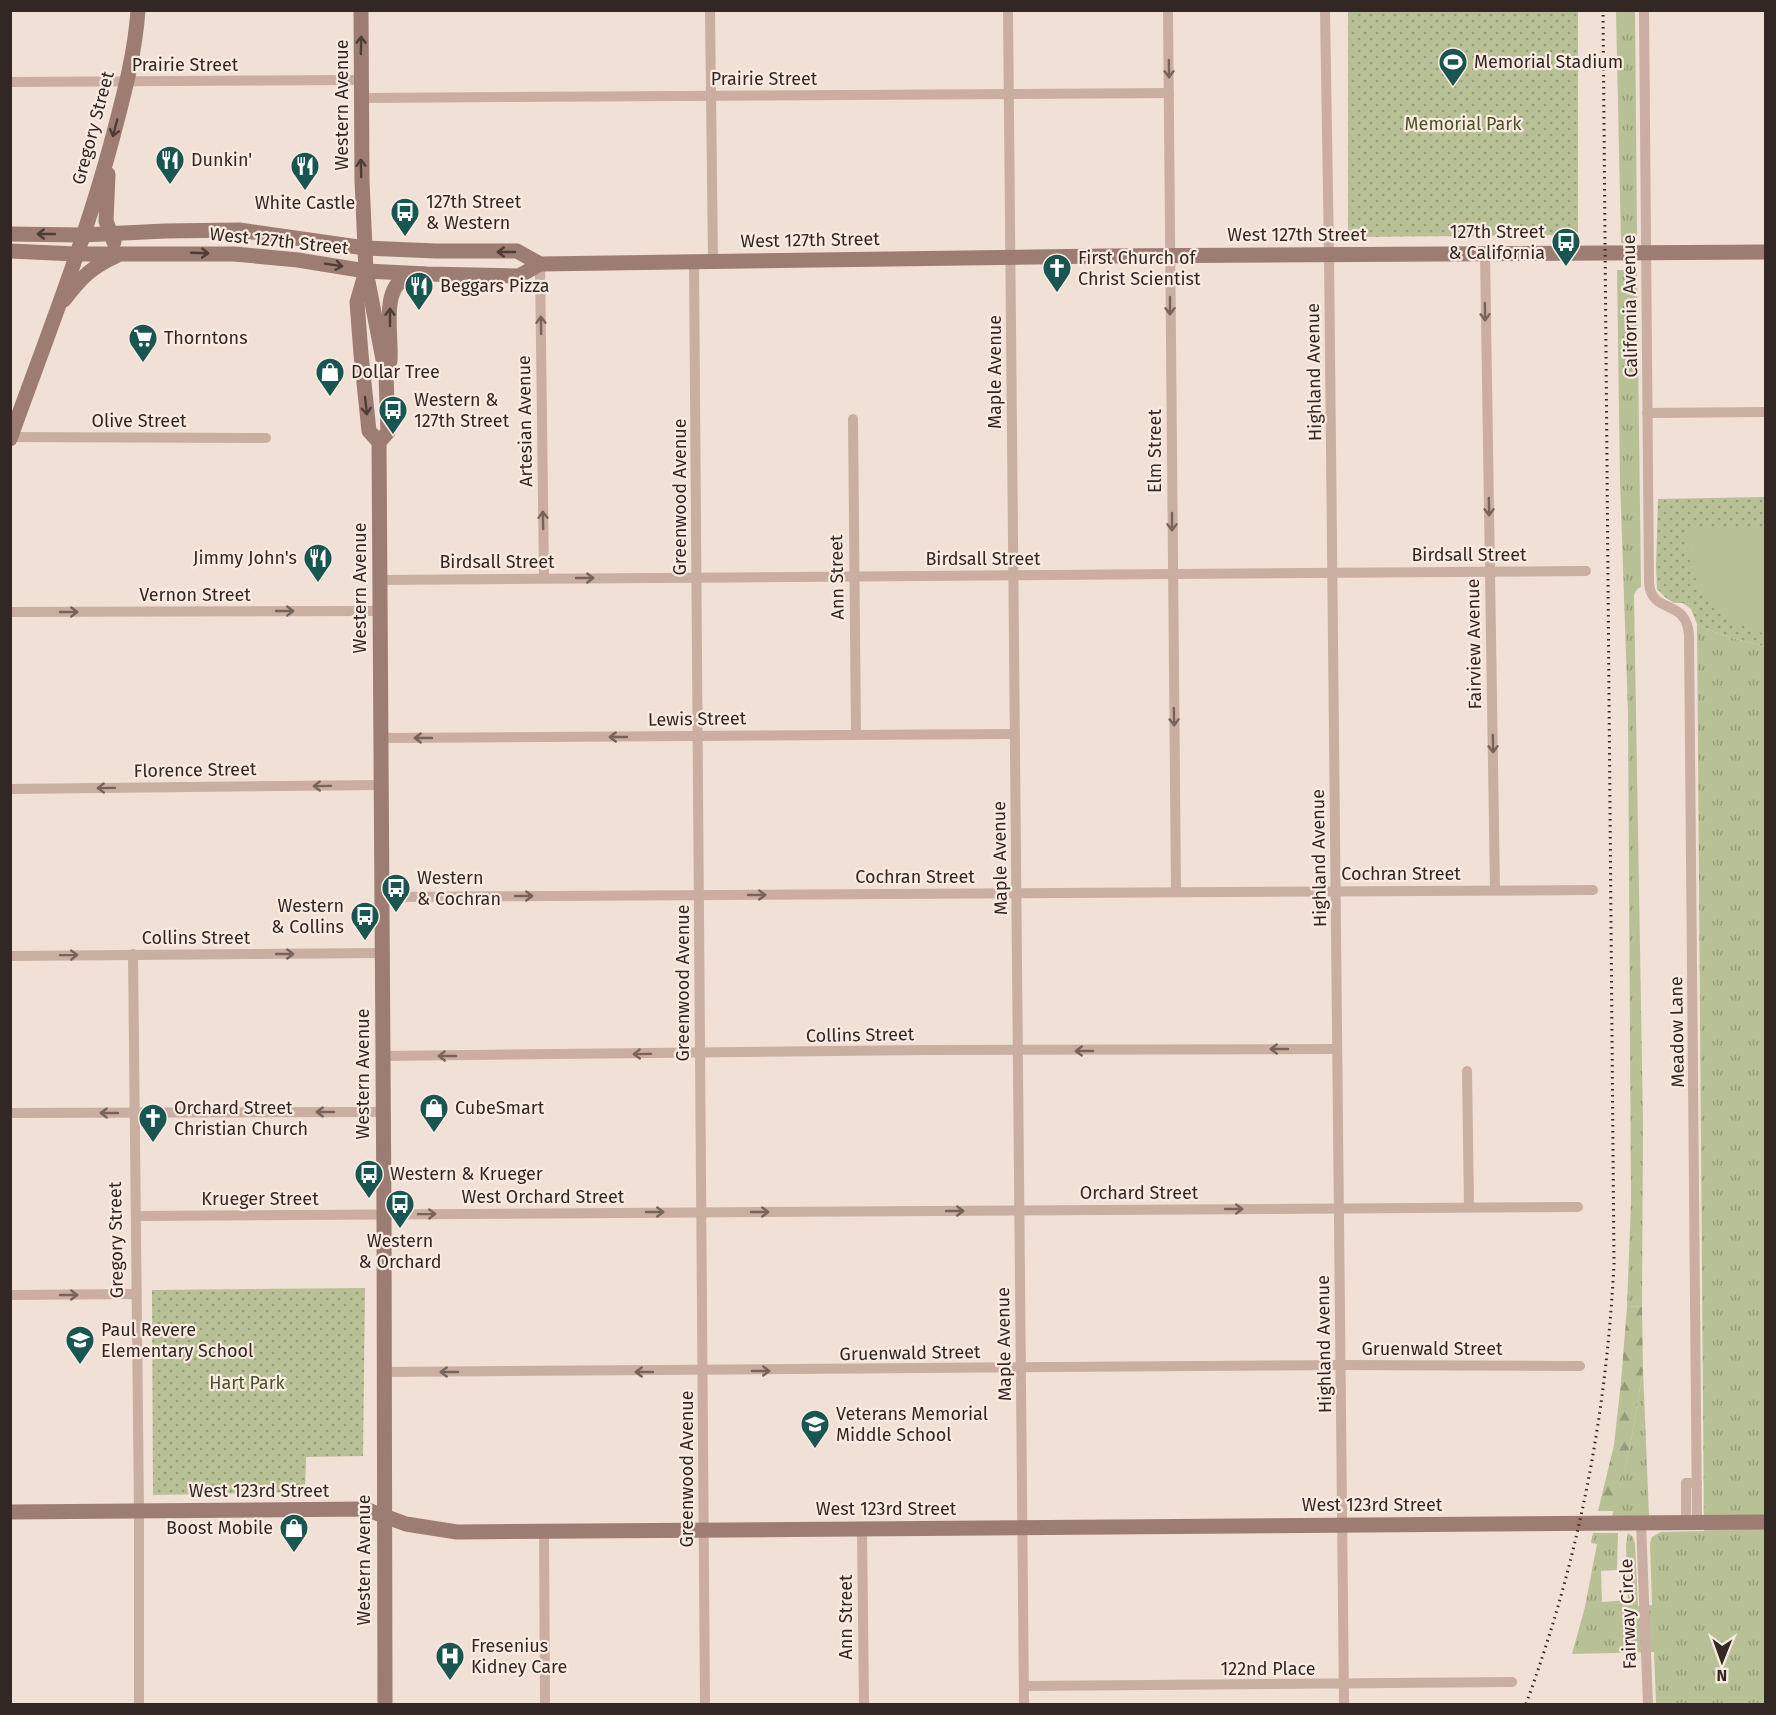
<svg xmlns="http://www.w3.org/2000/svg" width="1776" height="1715" font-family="'Fira Sans',sans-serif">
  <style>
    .grass { fill: url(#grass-tufts) }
    .forest { fill: url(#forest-firs) }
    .park { fill: url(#park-dots) }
    .pitch { fill: #b8c095 }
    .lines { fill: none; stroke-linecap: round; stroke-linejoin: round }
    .street { stroke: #c9aea1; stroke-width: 10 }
    .secondary { stroke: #9d7c73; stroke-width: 15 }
    .rail { stroke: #332724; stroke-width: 3; stroke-dasharray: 1.5 4.5; stroke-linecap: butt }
    .oneway { stroke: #4e3c38 }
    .oneway2 { stroke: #76645c }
    .labels { text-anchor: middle; stroke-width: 4.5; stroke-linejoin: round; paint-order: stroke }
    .poi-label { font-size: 18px; fill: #332724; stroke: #f9ebe1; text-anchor: start }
    .street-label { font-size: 18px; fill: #332724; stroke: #f9ebe1 }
    .park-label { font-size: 18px; fill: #485227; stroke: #f9ebe1 }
  </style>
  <defs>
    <pattern id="grass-tufts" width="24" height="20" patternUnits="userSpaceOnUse" patternTransform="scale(1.5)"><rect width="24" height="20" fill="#b8c095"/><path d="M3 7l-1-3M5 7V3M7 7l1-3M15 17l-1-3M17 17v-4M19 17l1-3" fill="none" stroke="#969c79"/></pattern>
    <pattern id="forest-firs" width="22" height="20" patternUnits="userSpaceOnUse" patternTransform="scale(1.5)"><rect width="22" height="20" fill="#b8c095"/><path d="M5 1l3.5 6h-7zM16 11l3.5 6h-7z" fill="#969c79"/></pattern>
    <pattern id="park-dots" width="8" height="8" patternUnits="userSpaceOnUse" patternTransform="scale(1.5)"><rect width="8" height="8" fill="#b8c095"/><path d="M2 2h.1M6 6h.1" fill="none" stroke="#969c79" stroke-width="1.8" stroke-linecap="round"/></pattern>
  </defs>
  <rect width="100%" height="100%" fill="#f1e0d5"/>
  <g class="grass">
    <polygon points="1616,11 1635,11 1637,236 1631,244 1621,243"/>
    <polygon points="1617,270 1637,270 1641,587 1637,589 1634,595 1643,1124 1642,1306 1627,1307 1631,1202 1628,712 1620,480"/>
    <path d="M1697,624C1719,636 1741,641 1765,646V1704H1656L1654,1652L1572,1654L1585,1607L1597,1544L1591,1543L1593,1533H1618L1617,1570L1601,1571L1602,1602L1628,1600L1626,1545L1628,1533L1633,1537L1635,1544L1638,1606L1652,1605L1650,1543L1652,1537L1661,1532L1704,1531Z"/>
    <polygon points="1643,1371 1649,1516 1612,1517 1630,1446"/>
  </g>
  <polygon class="forest" points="1642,1306 1643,1371 1630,1446 1614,1511 1598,1511 1614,1445 1621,1382 1627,1307"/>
  <g class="park">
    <polygon points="1348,11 1578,11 1578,235 1348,237"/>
    <path d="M1765,497V646C1741,641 1719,636 1697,624L1691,609L1683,603H1674L1666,598L1657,589L1656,567L1658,499Z"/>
    <polygon points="365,1288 363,1456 306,1457 305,1492 153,1495 152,1290"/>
  </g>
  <path class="pitch" d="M1688,530H1765V634C1715,621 1684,583 1688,530Z"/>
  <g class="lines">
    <g class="street">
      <polyline points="710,10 713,261"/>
      <polyline points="1008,10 1024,1704"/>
      <polyline points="1168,10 1176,892"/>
      <polyline points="1325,10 1329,254 1344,1704"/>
      <path d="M1644,10L1649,583C1652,616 1686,597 1689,635L1697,1523"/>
      <polyline points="10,82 360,80"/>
      <polyline points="360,98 1169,93"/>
      <polyline points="1485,254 1495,890"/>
      <polyline points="694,262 705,1704"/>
      <polyline points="540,264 544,578"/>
      <polyline points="1647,413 1766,412"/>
      <polyline points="853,419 856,735"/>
      <polyline points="11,437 266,438"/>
      <polyline points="379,580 1586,571"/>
      <polyline points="10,612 379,611"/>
      <polyline points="380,738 1014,734"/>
      <polyline points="10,789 381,785"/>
      <polyline points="382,897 1593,890"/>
      <polyline points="133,954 139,1511 139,1704"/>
      <polyline points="10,956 382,953"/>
      <polyline points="383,1056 927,1050 1337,1049"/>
      <polyline points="1467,1071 1469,1207"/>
      <polyline points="10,1113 383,1112"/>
      <polyline points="136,1216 1578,1207"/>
      <polyline points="10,1295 136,1294"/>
      <polyline points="383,1372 1340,1365 1580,1366"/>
      <polyline points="1641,1523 1648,1704"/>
      <polyline points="1686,1523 1686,1483 1697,1483"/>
      <polyline points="862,1529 864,1704"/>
      <polyline points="544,1531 545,1704"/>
      <polyline points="1024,1686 1512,1682"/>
    </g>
    <g class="secondary">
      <polyline points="361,10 362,181 366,271 386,375 388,432 379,442"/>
      <polyline points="108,174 106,221 114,242"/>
      <polyline points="10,234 82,235 165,231 239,230 365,248 436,251 517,251 540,264 1103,256 1766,252"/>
      <polyline points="10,251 76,254 234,254 298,260 366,271 427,274 519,276 540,264"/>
      <polyline points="366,271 357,302 361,354 369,431 379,442 384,1215 385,1704"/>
      <path d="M64,300C81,278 90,268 116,256"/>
      <path d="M390,361C392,340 381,290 404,279C408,278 414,277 418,276"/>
      <path d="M10,439C46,339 86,239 113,136C124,94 135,54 138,10"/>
      <polyline points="10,1512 365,1509 406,1524 457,1532 1766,1522"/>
    </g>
    <path class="rail" d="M1526,1704C1579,1559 1606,1418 1614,1264L1603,10"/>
  </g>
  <defs><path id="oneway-shaft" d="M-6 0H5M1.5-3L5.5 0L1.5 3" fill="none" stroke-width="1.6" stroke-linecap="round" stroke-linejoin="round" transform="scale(1.5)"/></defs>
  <g class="oneway">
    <use href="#oneway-shaft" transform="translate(361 45) rotate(-89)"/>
    <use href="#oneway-shaft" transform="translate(115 128) rotate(105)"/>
    <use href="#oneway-shaft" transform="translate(361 168) rotate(-91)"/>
    <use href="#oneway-shaft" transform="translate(46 234) rotate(-180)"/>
    <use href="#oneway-shaft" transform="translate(506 252) rotate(180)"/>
    <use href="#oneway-shaft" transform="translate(200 253) rotate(2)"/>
    <use href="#oneway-shaft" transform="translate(334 265) rotate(9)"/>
    <use href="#oneway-shaft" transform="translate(390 317) rotate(-90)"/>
    <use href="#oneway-shaft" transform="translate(366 406) rotate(84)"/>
  </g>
  <g class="oneway2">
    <use href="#oneway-shaft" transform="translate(1169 69) rotate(89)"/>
    <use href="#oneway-shaft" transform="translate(1170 306) rotate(90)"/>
    <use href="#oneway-shaft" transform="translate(1485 312) rotate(89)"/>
    <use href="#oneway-shaft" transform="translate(541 325) rotate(-91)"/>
    <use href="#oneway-shaft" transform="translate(1489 507) rotate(89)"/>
    <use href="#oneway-shaft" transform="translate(543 520) rotate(-91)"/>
    <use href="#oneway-shaft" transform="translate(1172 522) rotate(90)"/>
    <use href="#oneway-shaft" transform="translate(585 578)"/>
    <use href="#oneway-shaft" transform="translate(285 611)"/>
    <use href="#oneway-shaft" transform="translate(69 612)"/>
    <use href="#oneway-shaft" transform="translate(1174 717) rotate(89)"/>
    <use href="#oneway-shaft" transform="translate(618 737) rotate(180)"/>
    <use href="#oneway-shaft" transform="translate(423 738) rotate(180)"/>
    <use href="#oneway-shaft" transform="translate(1493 744) rotate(89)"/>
    <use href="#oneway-shaft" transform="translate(322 786) rotate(179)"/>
    <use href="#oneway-shaft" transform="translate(106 788) rotate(179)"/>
    <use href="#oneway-shaft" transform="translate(757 895)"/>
    <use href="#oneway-shaft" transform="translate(524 896)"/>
    <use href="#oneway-shaft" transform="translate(285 954)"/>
    <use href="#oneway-shaft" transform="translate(69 955) rotate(-1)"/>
    <use href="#oneway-shaft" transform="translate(1279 1049) rotate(180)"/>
    <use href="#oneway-shaft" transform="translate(1084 1051) rotate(180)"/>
    <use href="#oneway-shaft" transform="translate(642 1054) rotate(179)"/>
    <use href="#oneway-shaft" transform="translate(447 1056) rotate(180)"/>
    <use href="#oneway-shaft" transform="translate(325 1112) rotate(180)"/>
    <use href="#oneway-shaft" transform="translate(109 1113) rotate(180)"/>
    <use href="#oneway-shaft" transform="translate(1234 1209)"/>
    <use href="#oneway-shaft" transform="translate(955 1211)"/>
    <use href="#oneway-shaft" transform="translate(655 1212)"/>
    <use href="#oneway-shaft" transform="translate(760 1212)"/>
    <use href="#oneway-shaft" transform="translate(427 1214) rotate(-1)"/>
    <use href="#oneway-shaft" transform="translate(69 1295)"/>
    <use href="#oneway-shaft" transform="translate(761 1371)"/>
    <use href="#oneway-shaft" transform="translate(449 1372) rotate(180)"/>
    <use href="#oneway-shaft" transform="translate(644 1372) rotate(180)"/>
  </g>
  <defs>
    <g id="stadium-pin" transform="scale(1.5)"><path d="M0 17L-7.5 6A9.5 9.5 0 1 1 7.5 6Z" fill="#195651" stroke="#f9ebe1"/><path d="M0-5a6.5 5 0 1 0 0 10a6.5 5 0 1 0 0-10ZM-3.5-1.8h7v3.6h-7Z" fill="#fff"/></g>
    <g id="restaurant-pin" transform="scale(1.5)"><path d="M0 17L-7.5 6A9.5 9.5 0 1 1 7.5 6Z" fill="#195651" stroke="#f9ebe1"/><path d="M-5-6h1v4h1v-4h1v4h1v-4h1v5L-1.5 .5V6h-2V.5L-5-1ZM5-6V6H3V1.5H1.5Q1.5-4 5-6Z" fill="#fff"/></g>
    <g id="bus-pin" transform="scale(1.5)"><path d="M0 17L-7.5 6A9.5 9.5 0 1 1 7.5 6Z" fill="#195651" stroke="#f9ebe1"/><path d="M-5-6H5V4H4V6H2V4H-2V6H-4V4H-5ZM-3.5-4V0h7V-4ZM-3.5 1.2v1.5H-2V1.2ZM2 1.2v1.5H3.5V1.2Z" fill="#fff"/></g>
    <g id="church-pin" transform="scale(1.5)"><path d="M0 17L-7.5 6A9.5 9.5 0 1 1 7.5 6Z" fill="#195651" stroke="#f9ebe1"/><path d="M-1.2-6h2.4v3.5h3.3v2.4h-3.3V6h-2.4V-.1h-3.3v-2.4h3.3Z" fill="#fff"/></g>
    <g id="supermarket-pin" transform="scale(1.5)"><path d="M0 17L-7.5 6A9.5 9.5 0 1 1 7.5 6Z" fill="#195651" stroke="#f9ebe1"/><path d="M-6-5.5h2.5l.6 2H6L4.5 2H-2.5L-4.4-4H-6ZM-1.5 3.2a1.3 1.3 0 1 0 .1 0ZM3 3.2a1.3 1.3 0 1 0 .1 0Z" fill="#fff"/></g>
    <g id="shop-pin" transform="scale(1.5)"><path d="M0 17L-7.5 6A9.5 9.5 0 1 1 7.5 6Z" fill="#195651" stroke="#f9ebe1"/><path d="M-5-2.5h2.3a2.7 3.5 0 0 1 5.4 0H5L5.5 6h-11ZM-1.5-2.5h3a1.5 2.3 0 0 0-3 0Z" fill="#fff"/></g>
    <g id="school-pin" transform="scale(1.5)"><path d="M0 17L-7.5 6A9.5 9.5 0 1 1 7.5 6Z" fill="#195651" stroke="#f9ebe1"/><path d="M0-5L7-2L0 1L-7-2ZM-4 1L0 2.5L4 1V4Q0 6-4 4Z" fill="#fff"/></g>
    <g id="hospital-pin" transform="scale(1.5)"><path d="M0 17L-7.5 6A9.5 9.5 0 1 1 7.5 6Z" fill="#195651" stroke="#f9ebe1"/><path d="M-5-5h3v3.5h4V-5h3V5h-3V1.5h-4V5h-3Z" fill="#fff"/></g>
  </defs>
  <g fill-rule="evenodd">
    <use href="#stadium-pin" x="1453" y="62"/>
    <use href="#restaurant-pin" x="170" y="160"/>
    <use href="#restaurant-pin" x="305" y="166"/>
    <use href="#bus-pin" x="405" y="212"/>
    <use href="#bus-pin" x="1566" y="242"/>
    <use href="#church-pin" x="1057" y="268"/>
    <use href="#restaurant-pin" x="419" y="286"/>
    <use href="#supermarket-pin" x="143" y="338"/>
    <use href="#shop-pin" x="330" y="372"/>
    <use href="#bus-pin" x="393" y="410"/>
    <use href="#restaurant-pin" x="318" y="558"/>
    <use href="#bus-pin" x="396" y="888"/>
    <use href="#bus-pin" x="365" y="916"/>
    <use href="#shop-pin" x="434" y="1108"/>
    <use href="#church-pin" x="153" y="1118"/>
    <use href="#bus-pin" x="369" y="1174"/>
    <use href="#bus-pin" x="400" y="1204"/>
    <use href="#school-pin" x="80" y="1340"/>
    <use href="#school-pin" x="815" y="1424"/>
    <use href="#shop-pin" x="294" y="1528"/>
    <use href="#hospital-pin" x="450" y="1656"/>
  </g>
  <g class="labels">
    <g class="poi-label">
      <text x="1474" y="68">Memorial Stadium</text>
      <text x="191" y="166">Dunkin'</text>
      <text x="426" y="208">127th Street<tspan x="426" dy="21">&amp; Western</tspan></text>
      <text x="305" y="209" text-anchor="middle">White Castle</text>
      <text x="1545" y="238" text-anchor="end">127th Street<tspan x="1545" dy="21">&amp; California</tspan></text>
      <text x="1078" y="264">First Church of<tspan x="1078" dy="21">Christ Scientist</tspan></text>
      <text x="440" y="292">Beggars Pizza</text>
      <text x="164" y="344">Thorntons</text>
      <text x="351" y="378">Dollar Tree</text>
      <text x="414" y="406">Western &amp;<tspan x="414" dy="21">127th Street</tspan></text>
      <text x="297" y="564" text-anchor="end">Jimmy John's</text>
      <text x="417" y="884">Western<tspan x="417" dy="21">&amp; Cochran</tspan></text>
      <text x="344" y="912" text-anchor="end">Western<tspan x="344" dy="21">&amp; Collins</tspan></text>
      <text x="174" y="1114">Orchard Street<tspan x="174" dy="21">Christian Church</tspan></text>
      <text x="455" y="1114">CubeSmart</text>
      <text x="390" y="1180">Western &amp; Krueger</text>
      <text x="400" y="1247" text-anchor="middle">Western<tspan x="400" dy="21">&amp; Orchard</tspan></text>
      <text x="101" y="1336">Paul Revere<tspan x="101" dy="21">Elementary School</tspan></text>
      <text x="836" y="1420">Veterans Memorial<tspan x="836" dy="21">Middle School</tspan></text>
      <text x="273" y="1534" text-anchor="end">Boost Mobile</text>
      <text x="471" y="1652">Fresenius<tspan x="471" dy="21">Kidney Care</tspan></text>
    </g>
    <g class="street-label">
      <text x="185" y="71">Prairie Street</text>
      <text x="764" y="85">Prairie Street</text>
      <text transform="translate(342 105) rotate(-90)" y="6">Western Avenue</text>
      <text transform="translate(93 128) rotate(-75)" y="6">Gregory Street</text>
      <text x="1297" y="241">West 127th Street</text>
      <text transform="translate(810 240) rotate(-1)" y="6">West 127th Street</text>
      <text transform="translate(279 241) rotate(6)" y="6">West 127th Street</text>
      <text transform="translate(1630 306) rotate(-91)" y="6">California Avenue</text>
      <text transform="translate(995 372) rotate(-90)" y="6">Maple Avenue</text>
      <text transform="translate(1314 372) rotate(-91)" y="6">Highland Avenue</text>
      <text x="139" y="427">Olive Street</text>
      <text transform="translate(525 421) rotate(-91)" y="6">Artesian Avenue</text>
      <text transform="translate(1155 451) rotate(-90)" y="6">Elm Street</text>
      <text transform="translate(680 497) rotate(-90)" y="6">Greenwood Avenue</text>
      <text x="1469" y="561">Birdsall Street</text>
      <text x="983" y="565">Birdsall Street</text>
      <text x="497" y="568">Birdsall Street</text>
      <text transform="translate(837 577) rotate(-91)" y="6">Ann Street</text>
      <text transform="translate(360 588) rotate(-90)" y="6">Western Avenue</text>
      <text x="195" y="601">Vernon Street</text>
      <text transform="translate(1474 644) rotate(-91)" y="6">Fairview Avenue</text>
      <text transform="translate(697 719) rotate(-1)" y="6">Lewis Street</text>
      <text transform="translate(195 770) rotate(-1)" y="6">Florence Street</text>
      <text transform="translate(1000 858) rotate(-91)" y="6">Maple Avenue</text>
      <text transform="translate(1319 858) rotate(-91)" y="6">Highland Avenue</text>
      <text x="1401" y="880">Cochran Street</text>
      <text x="915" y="883">Cochran Street</text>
      <text x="196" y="944">Collins Street</text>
      <text transform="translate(683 983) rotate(-90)" y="6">Greenwood Avenue</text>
      <text transform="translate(1677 1032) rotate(-91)" y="6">Meadow Lane</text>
      <text transform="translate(860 1035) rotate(-1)" y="6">Collins Street</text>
      <text transform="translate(363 1074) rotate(-90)" y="6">Western Avenue</text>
      <text x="1139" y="1199">Orchard Street</text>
      <text x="543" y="1203">West Orchard Street</text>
      <text x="260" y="1205">Krueger Street</text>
      <text transform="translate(116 1240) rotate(-91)" y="6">Gregory Street</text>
      <text transform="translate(1004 1344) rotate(-91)" y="6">Maple Avenue</text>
      <text transform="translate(1324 1344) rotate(-91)" y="6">Highland Avenue</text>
      <text x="1432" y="1355">Gruenwald Street</text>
      <text transform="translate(910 1353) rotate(-1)" y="6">Gruenwald Street</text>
      <text transform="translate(687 1469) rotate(-90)" y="6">Greenwood Avenue</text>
      <text x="259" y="1497">West 123rd Street</text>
      <text x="1372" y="1511">West 123rd Street</text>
      <text x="886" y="1515">West 123rd Street</text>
      <text transform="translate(364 1560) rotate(-90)" y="6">Western Avenue</text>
      <text transform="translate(1628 1614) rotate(-92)" y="6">Fairway Circle</text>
      <text transform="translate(846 1617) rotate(-90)" y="6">Ann Street</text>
      <text x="1268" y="1675">122nd Place</text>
    </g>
    <g class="park-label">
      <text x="1463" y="130">Memorial Park</text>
      <text x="247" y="1389">Hart Park</text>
    </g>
  </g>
  <rect width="1776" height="1715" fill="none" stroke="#332724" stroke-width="24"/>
  <g transform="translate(1722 1661) rotate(181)" stroke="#f9ebe1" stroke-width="4.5" paint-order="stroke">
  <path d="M0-4.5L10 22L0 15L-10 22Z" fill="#332724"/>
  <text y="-9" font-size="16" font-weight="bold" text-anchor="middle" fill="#332724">N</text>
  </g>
</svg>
